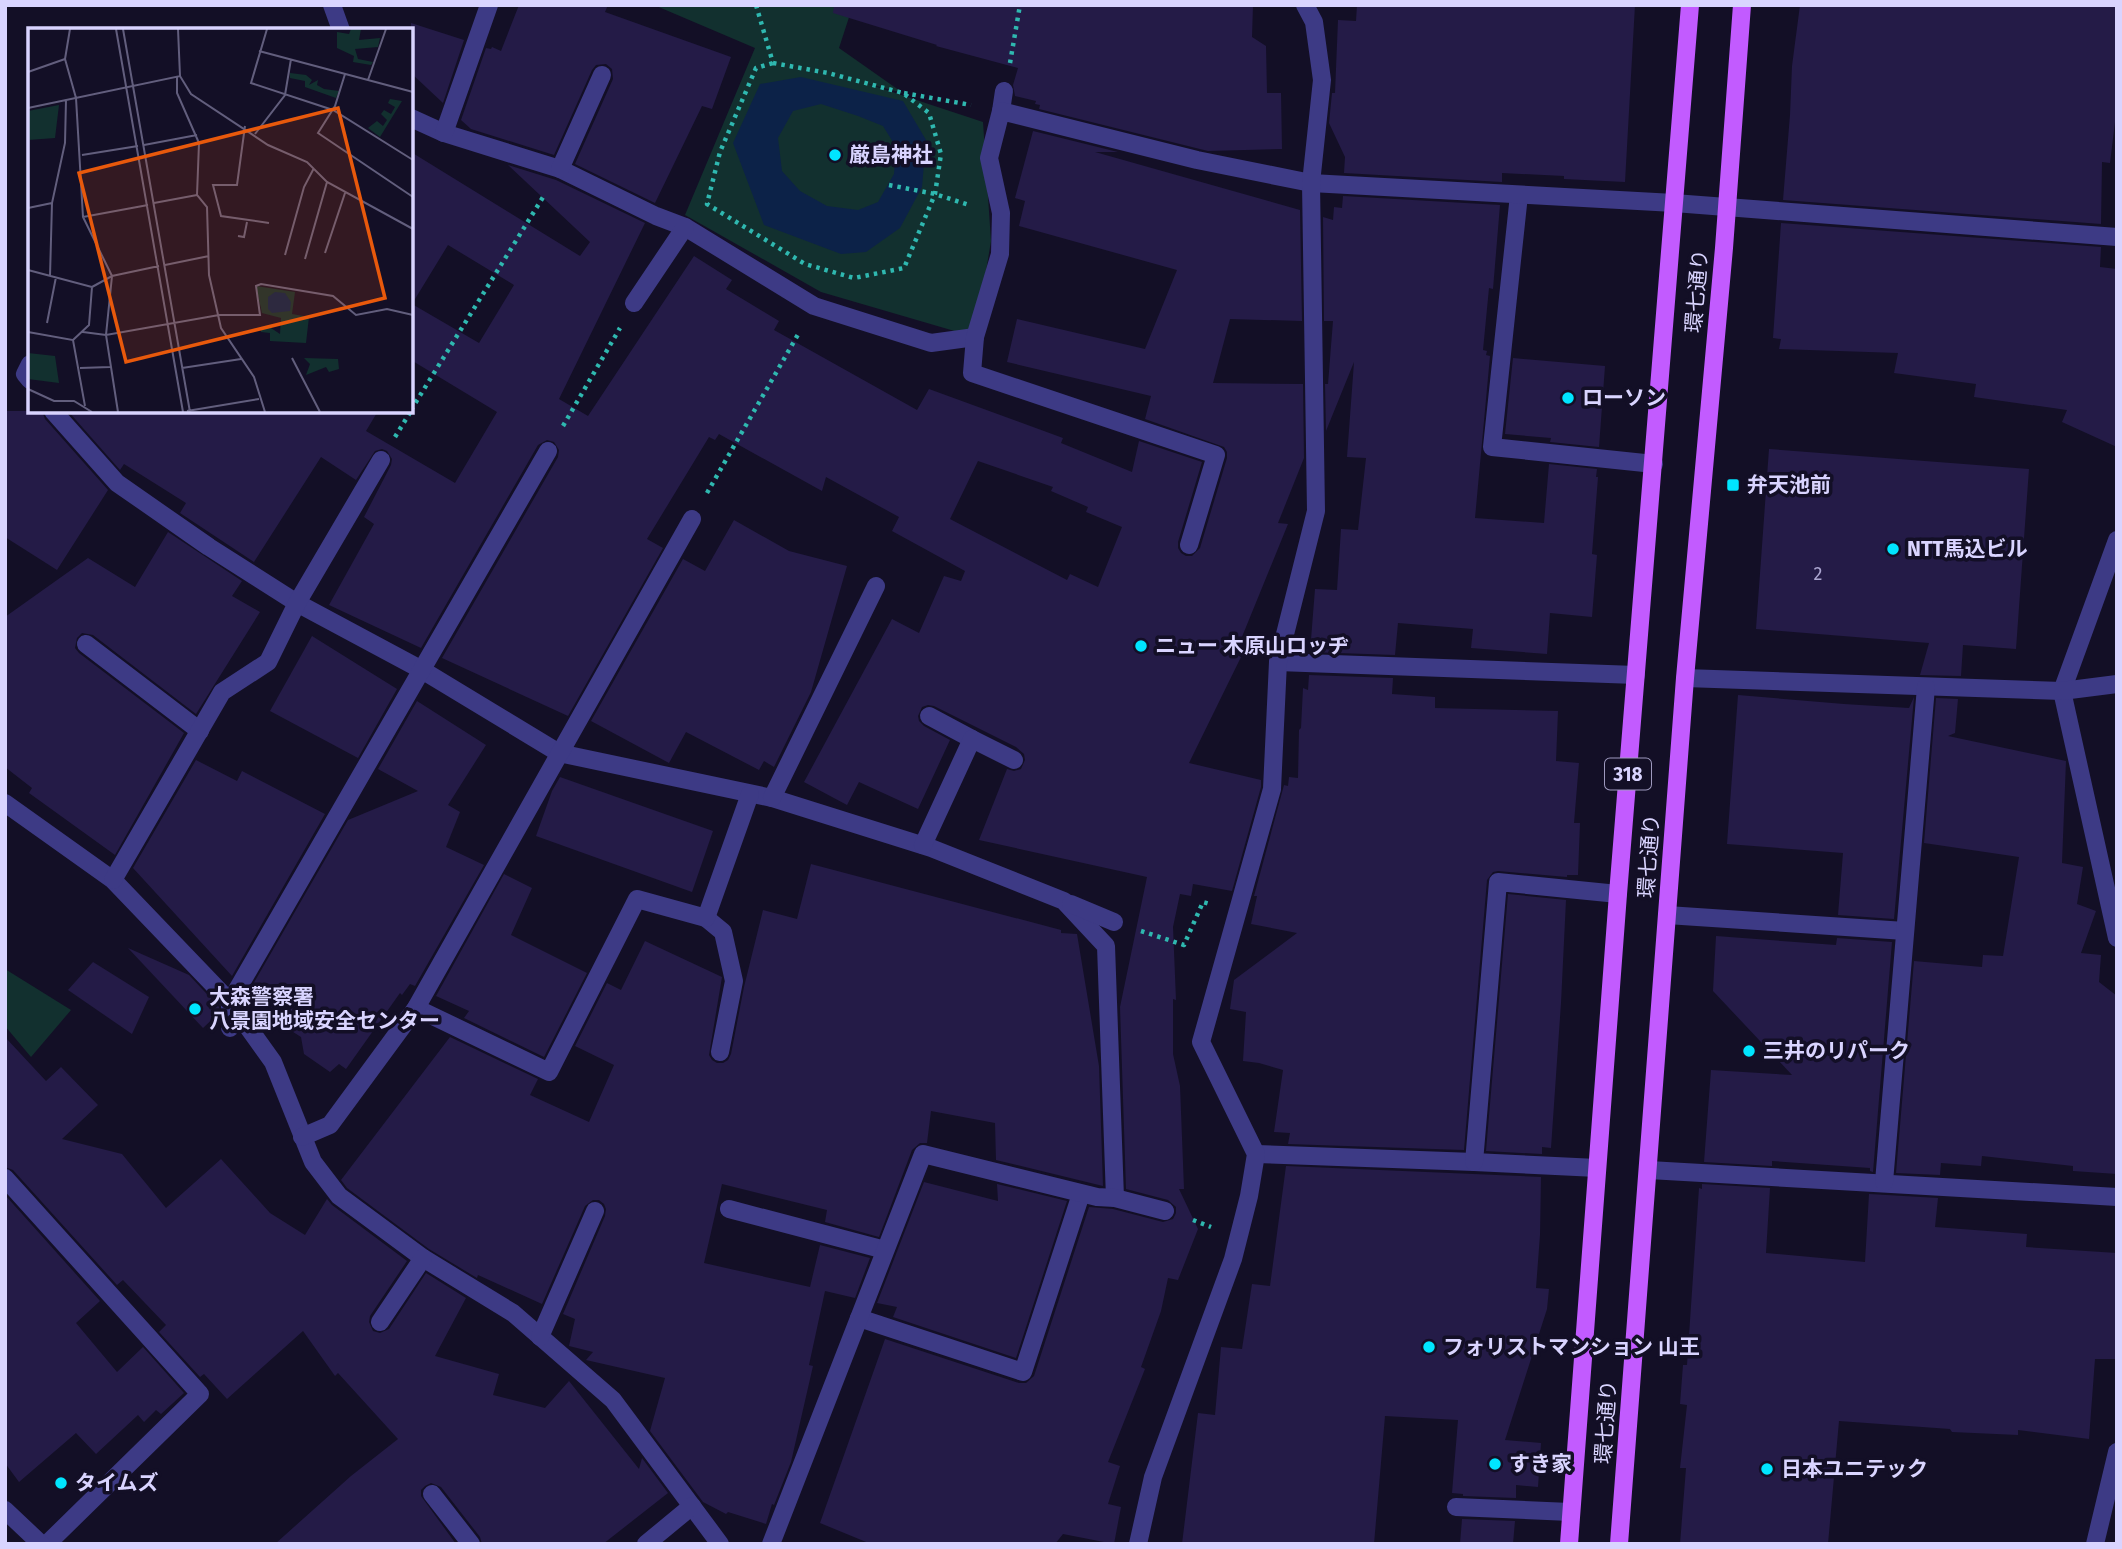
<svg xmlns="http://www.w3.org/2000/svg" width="2122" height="1549" font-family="'Fira Sans','Noto Sans JP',sans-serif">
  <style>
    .green { fill: #12302f }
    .water { fill: #0c2248; fill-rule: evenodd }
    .building { fill: #241b47; fill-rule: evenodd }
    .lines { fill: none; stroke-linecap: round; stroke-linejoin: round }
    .path { stroke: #2fb8b0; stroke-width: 4.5; stroke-dasharray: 3.5 5; stroke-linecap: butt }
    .minor { stroke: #3d3a85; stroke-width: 18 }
    .major { stroke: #c25bff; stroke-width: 18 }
    .poi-dot { fill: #00e5ff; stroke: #130f26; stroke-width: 2.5 }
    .labels { text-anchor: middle; stroke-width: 7; stroke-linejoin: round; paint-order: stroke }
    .number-label { font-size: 18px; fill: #aca6d1 }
    .shield { fill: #130f26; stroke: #9e99be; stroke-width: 2 }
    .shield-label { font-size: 19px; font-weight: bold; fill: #d9d4ff }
    .poi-label { font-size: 21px; font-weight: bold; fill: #d9d4ff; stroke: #130f26; text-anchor: start }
    .street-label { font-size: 21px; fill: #d9d4ff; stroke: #130f26 }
    .inset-road { fill: none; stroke: #625e7d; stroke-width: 2 }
    .view { fill: #e8590c; fill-opacity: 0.15; stroke: #e8590c; stroke-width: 3.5 }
    .inset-edge { fill: none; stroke: #d9d4ff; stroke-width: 3.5 }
  </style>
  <rect width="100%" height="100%" fill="#130f26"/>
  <g class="green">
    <polygon points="654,5 853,5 839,48 903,93 865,83 983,122 991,241 975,337 821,292 685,215 755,48"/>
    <polygon points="5,969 71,1010 31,1057 5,1026"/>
  </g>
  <path class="water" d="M801,77L903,101L926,140L922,187L900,228L866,252L841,254L764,225L733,143L760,84ZM821,104L858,116L883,126L896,147L894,174L878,202L858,210L827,206L800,191L782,171L778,138L793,111Z"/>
  <g class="building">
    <polygon points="519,5 608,5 605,12 731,57 712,109 702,106 655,203 575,164 613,79 612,69 606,64 596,65 592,70 554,155 471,129 461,120 486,48 491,49 492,47 501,51"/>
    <polygon points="834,5 1253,5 1252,37 1266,46 1267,93 1281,93 1282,149 1208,151 1039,109 1040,105 1035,104 1036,101 1015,96 1013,85 1018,68 936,46 937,45 833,13"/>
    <polygon points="1357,5 1635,5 1625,182 1564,179 1564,176 1502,173 1502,182 1344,173 1345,157 1329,123 1332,93 1335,93 1338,20 1356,21"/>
    <polygon points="1800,5 2117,5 2117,106 2110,163 2102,162 2101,224 1783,200 1790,115 1792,66"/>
    <polygon points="411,23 464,40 443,103 411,73"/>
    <path d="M1033,131L1118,152H1095L1300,210L1302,321L1230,319L1213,383L1303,384L1304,458L1278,523L1288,524L1235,654L1241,657L1189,763L1261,780V787L1232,891L1193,884L1191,896L1180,894L1173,927L1176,1000L1173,999V1054L1180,1086L1184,1189H1179L1198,1229L1178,1280L1168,1278L1161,1311L1141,1367L1145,1369L1108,1462L1120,1466L1108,1504L1121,1507L1114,1544L1063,1534L1055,1544H871L820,1523L885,1339L1019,1383H1026L1034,1376L1089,1207L1113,1209L1163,1222L1173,1219L1176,1213V1207L1168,1200L1126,1189L1120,1007L1147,877L979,840L1007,769L1014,771L1021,769L1025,760L1024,754L1016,747L934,706L928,705L922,707L918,716L919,721L924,726L950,740L918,809L859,782L847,805L804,782L892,619L919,633L944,576L961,581L965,571L892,531L899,517L826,477L822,491L719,434L715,440L709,437L647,539L663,548L568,716L442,658L558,457L559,450L554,442L547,440L538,445L421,648L329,605L374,524L364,517L391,465L392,459L387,451L382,449L375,451L356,480L321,457L254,562L180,513L186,503L124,464L120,470L68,411H378L366,431L455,483L497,412L411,360V152L580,256L590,242L508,165L556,180L645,223L559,399L588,416L694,256L732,280L726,289L779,321L774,330L917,410L929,389L1063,438L1061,443L1132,472L1139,441L1202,462L1178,542V548L1181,553L1186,556H1192L1200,548L1227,458V452L1224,447L1145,419L1151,396L1007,362L1017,319L1145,349L1177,270L1019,226L1025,201L1015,198ZM448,245L514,285L479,343L412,304ZM978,461L1053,487L1051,491L1088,507L1086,512L1122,527L1098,587L1070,574L1067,580L950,519Z"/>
    <polygon points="1343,196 1500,205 1493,289 1489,288 1483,350 1487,351 1486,355 1490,356 1475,518 1544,523 1549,464 1597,469 1596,477 1598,477 1592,554 1597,555 1592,617 1550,613 1547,654 1471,648 1473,629 1398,623 1395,655 1310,652 1315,589 1337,590 1341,529 1358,530 1366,458 1347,457 1354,362 1326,431 1325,384 1328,384 1333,321 1324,321 1323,217 1333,220 1334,207 1342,208"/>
    <polygon points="1781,223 2101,247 2100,267 2117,269 2117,447 2062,422 2067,410 1974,397 1976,384 1894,373 1898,353 1779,349 1781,339 1773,338"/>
    <polygon points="1513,358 1605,366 1599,447 1550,442 1551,438 1505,434"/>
    <polygon points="5,411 42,411 45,419 108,490 57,570 5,537"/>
    <polygon points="1769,449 2029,469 2016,649 1963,645 1961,676 1920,675 1929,643 1756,629"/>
    <polygon points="734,520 789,551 847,566 811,692 774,767 764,761 759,770 686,732 669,763 591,721 683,559 705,571"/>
    <polygon points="168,532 242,581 232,596 260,612 196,714 93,635 82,633 77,638 75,648 79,653 184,733 115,855 29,793 32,788 5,767 5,617 88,558 135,587"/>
    <polygon points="312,636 397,689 358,758 270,711"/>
    <polygon points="1309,675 1393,678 1392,694 1435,697 1435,708 1558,711 1556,761 1579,763 1574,823 1580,823 1578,875 1567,875 1567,877 1498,871 1493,872 1487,880 1464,1150 1288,1144 1290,1133 1274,1132 1283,1070 1259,1063 1243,1061 1246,1012 1230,1009 1234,980 1297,933 1251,924 1257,896 1254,896 1284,785 1288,786 1289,777 1298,778 1299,730 1301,728 1303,688 1308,690"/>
    <polygon points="1738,695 1844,704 1909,708 1914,697 1894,919 1838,915 1843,853 1727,844"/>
    <polygon points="1936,698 1958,699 1955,733 1948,736 2066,761 2062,863 2083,867 2077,904 2096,911 2081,953 2101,955 2099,982 2117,996 2117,1174 2073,1171 2073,1166 1982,1156 1981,1166 1941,1163 1940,1175 1896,1173 1914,961 1982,967 1983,955 2003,956 2019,857 1924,843"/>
    <polygon points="417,701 486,745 448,805 460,812 446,847 484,865 415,986 410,984 402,995 400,993 346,1069 339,1064 330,1072 304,1054 301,1037 271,1018 248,993 348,820 418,791 378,769"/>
    <polygon points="196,760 237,781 242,771 325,814 232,976 133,868"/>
    <polygon points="560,777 713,831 692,892 536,836 552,791"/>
    <polygon points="811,864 1061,930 1061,933 1077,934 1099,1066 1103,1186 996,1160 995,1123 931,1111 927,1143 920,1143 912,1150 879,1237 825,1222 827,1210 722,1184 704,1263 810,1287 820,1245 870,1258 855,1298 825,1291 809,1365 813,1366 791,1462 774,1505 772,1504 766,1524 728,1512 726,1514 703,1502 650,1431 665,1378 586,1360 593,1352 569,1346 575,1319 563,1314 605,1216 606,1209 604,1204 599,1200 593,1200 585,1206 542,1304 478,1275 477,1278 429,1249 347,1188 341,1180 450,1037 538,1079 530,1095 589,1122 614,1065 575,1046 607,983 621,990 645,941 722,977 709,1055 712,1060 717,1063 723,1063 728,1060 731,1054 744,987 763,910 797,919"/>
    <polygon points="504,874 532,888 511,935 587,973 544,1057 464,1018 469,1011 436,996"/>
    <polygon points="1508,894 1566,900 1561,1003 1551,1148 1542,1147 1542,1154 1486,1151"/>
    <polygon points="1716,936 1836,945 1837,938 1892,942 1873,1172 1870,1171 1870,1168 1772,1161 1772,1166 1704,1162 1711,1070 1792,1075 1713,991"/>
    <polygon points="128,948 189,975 219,1007 219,1013 203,1028"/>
    <polygon points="93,962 149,997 132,1034 68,990"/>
    <polygon points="5,1037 46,1081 61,1067 98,1105 62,1139 122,1154 166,1208 221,1159 270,1213 305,1235 327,1199 332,1205 407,1261 370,1316 369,1322 373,1331 380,1333 389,1329 426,1273 466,1298 435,1356 499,1374 493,1395 545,1408 569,1381 639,1469 642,1458 668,1493 603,1544 482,1544 480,1537 441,1487 431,1483 425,1486 421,1490 421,1496 456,1544 275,1544 351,1476 398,1439 338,1373 335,1376 303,1331 227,1399 204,1374 200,1377 159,1332 166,1325 123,1280 117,1285 13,1170 5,1167"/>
    <polygon points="1286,1166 1541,1177 1540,1235 1536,1288 1549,1289 1547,1309 1505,1440 1541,1443 1538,1487 1516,1485 1516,1498 1463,1496 1463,1494 1452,1493 1458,1420 1385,1416 1374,1544 1182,1544 1198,1413 1215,1415 1221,1347 1242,1349 1252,1284 1270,1286"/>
    <polygon points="924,1182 998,1201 997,1184 1067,1201 1016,1358 893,1317 897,1307 877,1303"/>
    <polygon points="1702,1184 1770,1188 1766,1253 1865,1262 1869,1194 1938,1198 1935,1227 2027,1234 2026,1247 2117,1253 2117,1359 2095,1359 2089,1439 2018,1430 2018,1435 1952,1432 1950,1429 1839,1421 1828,1544 1680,1544 1686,1468 1680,1468 1687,1405 1680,1404 1683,1365 1687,1365 1699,1188 1702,1189"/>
    <polygon points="5,1195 100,1301 76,1323 117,1372 143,1347 184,1393 161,1414 156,1410 144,1422 138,1415 96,1454 76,1433 19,1482 5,1463"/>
    <polygon points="1462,1519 1515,1521 1513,1544 1460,1544"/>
  </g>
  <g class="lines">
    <g class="path">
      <polyline points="756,5 773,63"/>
      <polygon points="773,63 828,73 903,93 929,113 941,154 935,194 904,268 854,278 805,264 707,204 720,152 756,68"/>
      <polyline points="1010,63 1020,5"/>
      <polyline points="904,93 971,105"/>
      <polyline points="889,185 935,194 969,205"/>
      <polyline points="411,410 545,194"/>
      <polyline points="563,426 620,328"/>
      <polyline points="395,437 411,411"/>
      <polyline points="707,493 800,331"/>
      <polyline points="1141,931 1184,945 1203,902 1210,904"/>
      <polyline points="1193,1220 1211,1227"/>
    </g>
    <g class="minor">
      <polyline points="332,5 341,30"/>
      <polyline points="1001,111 1004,91"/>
      <polyline points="411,118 444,133 560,169 656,216 685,227 814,306 931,343 975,337"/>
      <polyline points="444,133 489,5"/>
      <polyline points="560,169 602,75"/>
      <polyline points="1519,195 1492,447 1654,464"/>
      <polyline points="634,303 685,227"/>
      <polyline points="30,364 25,374 30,380"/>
      <polyline points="53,411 117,483 209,547 297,603 422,670 559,753 772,798 931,848 1064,901 1106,946 1115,1198"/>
      <polyline points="2117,540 2062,691 2117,938"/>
      <polyline points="1189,545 1216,455 972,373 975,337 1000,254 1001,213 989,158 1001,111 1197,160 1311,183 1674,203 2117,237"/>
      <polyline points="86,644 200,731"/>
      <polyline points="1278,662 1636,675"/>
      <polyline points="1685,678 2062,691 2117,684"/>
      <polyline points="929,716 972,739"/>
      <polyline points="772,798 876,586"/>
      <polyline points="5,803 113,880 230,1002 273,1062 313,1162 339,1196 423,1258 513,1313 613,1400 720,1544"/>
      <polyline points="923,845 972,739 1014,760"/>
      <polyline points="113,880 222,692 268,662 297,603 381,460"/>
      <polyline points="1071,904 1114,922"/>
      <polyline points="1667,915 1905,931"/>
      <polyline points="706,918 723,932 734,981 720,1052"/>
      <polyline points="416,1008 549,1072 637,899 706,918 750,794"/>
      <polyline points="230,1028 230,1002 548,451"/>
      <polyline points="302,1137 330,1125 416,1008 692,519"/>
      <polyline points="1256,1154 1474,1162 1597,1168"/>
      <polyline points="1474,1162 1498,882 1618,894"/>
      <polyline points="1649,1170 2117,1197"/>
      <polyline points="5,1178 200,1394 47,1544"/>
      <polyline points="1884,1182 1926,687"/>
      <polyline points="729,1209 885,1250"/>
      <polyline points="859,1318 1023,1372 1081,1194"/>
      <polyline points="380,1322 423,1258"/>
      <polyline points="540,1337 595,1211"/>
      <polyline points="432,1494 471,1544"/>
      <polyline points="1456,1507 1570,1512"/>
      <polyline points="5,1510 41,1544"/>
      <polyline points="646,1544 692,1506"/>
      <polyline points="771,1544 923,1154 1097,1197 1115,1198 1165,1211"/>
      <polyline points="1138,1544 1153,1477 1233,1259 1249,1196 1256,1154 1201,1042 1272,789 1278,662 1316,511 1311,183 1322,80 1314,22 1305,5"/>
      <polyline points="2095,1544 2117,1452"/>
    </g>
    <g class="major">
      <polyline points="1569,1544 1618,894 1690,5"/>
      <polyline points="1619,1544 1685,678 1724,248 1742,5"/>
    </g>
  </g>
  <g class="poi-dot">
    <circle cx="835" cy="155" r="7"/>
    <circle cx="1568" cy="398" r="7"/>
    <rect x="1726" y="478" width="14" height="14" rx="3.5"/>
    <circle cx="1893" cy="549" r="7"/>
    <circle cx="1141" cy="646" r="7"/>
    <circle cx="195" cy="1009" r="7"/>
    <circle cx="1749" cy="1051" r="7"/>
    <circle cx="1429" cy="1347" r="7"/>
    <circle cx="1495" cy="1464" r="7"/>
    <circle cx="1767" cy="1469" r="7"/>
    <circle cx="61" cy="1483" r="7"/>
  </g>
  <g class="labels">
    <g class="number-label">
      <text x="1818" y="580">2</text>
    </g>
    <rect class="shield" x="1605" y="758.5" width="46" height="31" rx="5"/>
    <g class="shield-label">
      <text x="1628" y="781">318</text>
    </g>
    <g class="poi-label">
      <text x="849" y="162">厳島神社</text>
      <text x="1582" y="405">ローソン</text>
      <text x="1747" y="492">弁天池前</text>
      <text x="1907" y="556">NTT馬込ビル</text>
      <text x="1155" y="653">ニュー 木原山ロッヂ</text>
      <text x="209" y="1004">大森警察署<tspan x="209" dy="24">八景園地域安全センター</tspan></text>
      <text x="1763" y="1058">三井のリパーク</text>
      <text x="1443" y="1354">フォリストマンション 山王</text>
      <text x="1509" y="1471">すき家</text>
      <text x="1781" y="1476">日本ユニテック</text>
      <text x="75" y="1490">タイムズ</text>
    </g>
    <g class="street-label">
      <text transform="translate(1697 291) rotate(-85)" y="7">環七通り</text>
      <text transform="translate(1649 856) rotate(-86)" y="7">環七通り</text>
      <text transform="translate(1606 1422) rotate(-86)" y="7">環七通り</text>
    </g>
  </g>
  <g transform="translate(28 28)">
    <rect width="385" height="385" fill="#130f26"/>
    <path d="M323,1H333L331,12L352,10L350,19L327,21L330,31L345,34L343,37L325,34L326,28L309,20V4L321,6ZM262,45L278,47L284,52L281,57L290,52L289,57L296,61L311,63L308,70L277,59V53L262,50ZM362,71L374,73L352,109L340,100L349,93L355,98L359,92L353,86L356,82L363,86L367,79L360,75ZM31,77L27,110L0,112V83ZM228,258L267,264L264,286L281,289L278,315L242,313V305L233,304V299L243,300L252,306L253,290L234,285ZM0,325L27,328L31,355L0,351ZM276,330L310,331L311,341L301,344L298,339L278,347L282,336Z" fill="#12302f"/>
    <path d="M247,264L257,265L263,274L262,283L244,285L240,281V269Z" fill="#0c2248"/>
    <path class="inset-road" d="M42,1L37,31L48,70L55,189L84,248L78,307L90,384M88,1L155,384M95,1L162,384M150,1L152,48M239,1L223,55L305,82L385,132M231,23L385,64M0,44L37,31M317,46L307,78L290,105L385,169M149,49V65L171,115L169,167L179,179L181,247L193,300L226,349L237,384M340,52L358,1M0,80L152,48L163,66L240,117L279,134L299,154L385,201M217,98L209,157H185L193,188L241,195M227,106L257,67L263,31M116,117L169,107M54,127L110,118M126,175L169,167M0,180L24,175M55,189L120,177M210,208L216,209L219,194M297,225L317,165M257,227L276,159L286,140M277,231L299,154M137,237L181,228M0,242L64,259L61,297L45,312M22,248L24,175L37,115L38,72M64,259L84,248L131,238M19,295L28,249M0,304L45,312L57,378M55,304L78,307L191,287H232L228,258L233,256L305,268L328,287L359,281L385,287M264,330L292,384M52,340L82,339M154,340L213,331M0,361L26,373H46L64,384M159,383L231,371"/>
    <path class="view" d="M310,80L357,270L98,334L51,145Z"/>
    <rect width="385" height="385" class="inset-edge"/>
  </g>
  <rect width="2122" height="1549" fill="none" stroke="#d9d4ff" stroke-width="14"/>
</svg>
